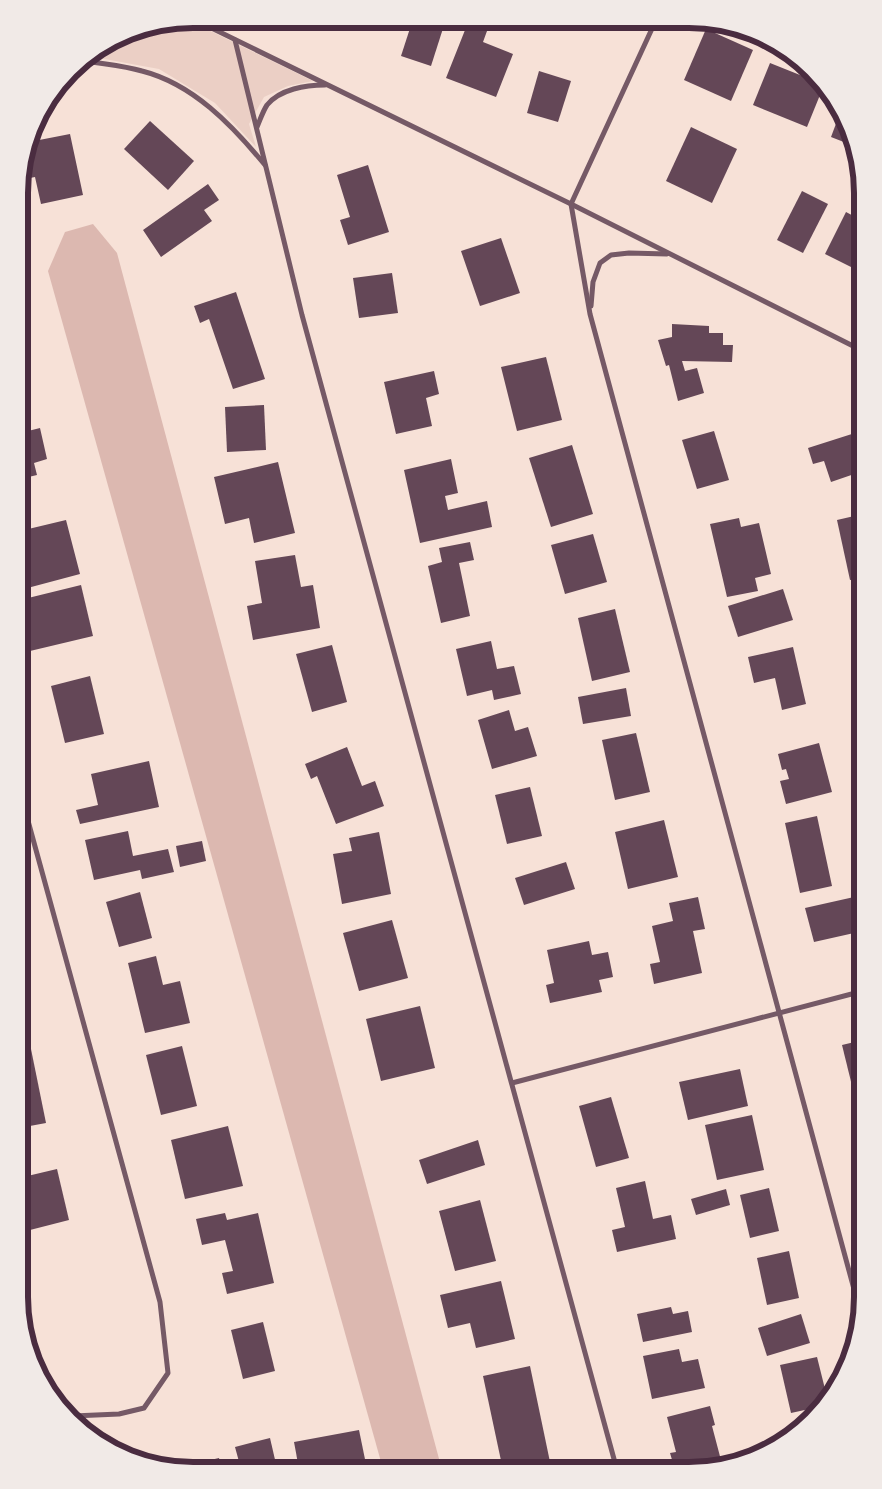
<svg xmlns="http://www.w3.org/2000/svg" width="882" height="1489" font-family="Signika,sans-serif">
  <style>
    .green { fill: #ebcfc5 }
    .water { fill: #dcb8b0 }
    .building { fill: #644757 }
    .lines { fill: none; stroke-linecap: round; stroke-linejoin: round }
    .minor { stroke: #755966; stroke-width: 5 }
    .rim { fill: none; stroke: #4a2c40; stroke-width: 6 }
  </style>
  <rect width="100%" height="100%" fill="#f7e1d7"/>
  <polygon class="green" points="188,20 313,81 288,86 264,97 249,124 256,147 215,103 159,69 88,56 127,32"/>
  <polygon class="water" points="93,224 117,253 442,1470 383,1469 48,271 65,232"/>
  <g class="building">
    <polygon points="337,19 363,19 358,30"/>
    <polygon points="413,19 446,19 431,66 401,56"/>
    <polygon points="469,20 491,20 483,42 513,54 496,97 446,78"/>
    <polygon points="706,29 753,50 731,101 684,80"/>
    <polygon points="770,63 815,81 822,90 807,127 753,105"/>
    <polygon points="539,71 571,81 558,122 527,113"/>
    <polygon points="840,113 850,127 854,146 831,137"/>
    <polygon points="150,121 194,161 168,190 124,149"/>
    <polygon points="691,127 737,149 712,203 666,181"/>
    <polygon points="70,134 83,195 41,204 35,177 20,180 20,170 29,142"/>
    <polygon points="368,165 389,232 348,245 340,220 350,217 337,175"/>
    <polygon points="208,184 219,200 204,210 212,221 161,257 143,230"/>
    <polygon points="802,191 828,204 803,253 777,240"/>
    <polygon points="846,212 863,221 863,277 856,273 857,270 825,254"/>
    <polygon points="501,238 520,293 480,306 461,251"/>
    <polygon points="392,273 398,313 359,318 353,278"/>
    <polygon points="236,292 265,379 233,389 209,319 200,323 194,306"/>
    <polygon points="672,324 709,326 709,333 723,333 723,345 733,345 732,362 682,361 685,371 697,368 704,393 678,401 669,365 666,366 658,340 672,337"/>
    <polygon points="546,357 562,420 517,431 501,367"/>
    <polygon points="434,371 439,394 426,398 432,426 396,434 384,382"/>
    <polygon points="264,405 266,450 227,452 225,407"/>
    <polygon points="40,428 47,459 34,463 37,475 20,479 20,433"/>
    <polygon points="714,431 729,480 697,489 682,440"/>
    <polygon points="855,433 863,459 863,471 831,482 824,461 813,464 808,448"/>
    <polygon points="572,445 593,514 551,527 529,458"/>
    <polygon points="451,459 458,493 445,496 448,510 487,501 492,527 420,543 404,470"/>
    <polygon points="278,462 295,533 254,543 249,518 225,524 214,477"/>
    <polygon points="863,514 863,578 850,580 837,520"/>
    <polygon points="739,518 741,527 759,523 771,574 755,578 758,591 727,597 710,524"/>
    <polygon points="66,520 80,574 20,590 20,572 27,570 23,554 20,555 20,531"/>
    <polygon points="593,534 607,582 565,594 551,545"/>
    <polygon points="470,542 474,560 459,563 470,616 441,623 428,566 442,562 439,548"/>
    <polygon points="295,555 301,587 313,585 320,628 253,640 247,606 262,603 255,561"/>
    <polygon points="81,585 93,636 30,651 20,609 20,600"/>
    <polygon points="783,589 793,620 738,637 728,606"/>
    <polygon points="863,601 863,643 852,603"/>
    <polygon points="615,609 630,672 592,681 578,618"/>
    <polygon points="491,641 497,669 514,666 521,694 494,700 492,690 467,696 456,649"/>
    <polygon points="332,645 347,702 312,712 296,654"/>
    <polygon points="793,647 806,704 782,710 775,678 754,683 748,657"/>
    <polygon points="90,676 104,734 65,743 51,686"/>
    <polygon points="626,688 631,716 583,724 578,697"/>
    <polygon points="509,710 515,731 528,727 537,756 492,769 478,720"/>
    <polygon points="636,733 650,792 615,800 602,740"/>
    <polygon points="819,743 832,792 786,804 780,781 789,779 786,769 782,770 778,754"/>
    <polygon points="347,747 362,786 375,781 384,806 336,824 317,776 311,779 305,764"/>
    <polygon points="149,761 159,807 80,824 76,810 98,805 91,774"/>
    <polygon points="530,787 542,836 507,844 495,795"/>
    <polygon points="817,816 832,886 800,893 785,823"/>
    <polygon points="664,820 678,877 628,889 615,832"/>
    <polygon points="128,831 133,856 168,849 174,872 142,879 140,870 94,880 85,840"/>
    <polygon points="379,832 391,894 342,904 333,854 352,851 349,838"/>
    <polygon points="202,841 206,861 180,867 176,846"/>
    <polygon points="566,862 575,889 524,905 515,878"/>
    <polygon points="140,892 152,938 119,947 106,902"/>
    <polygon points="863,895 863,931 814,942 805,908"/>
    <polygon points="698,897 705,929 693,931 702,973 654,984 650,964 660,962 652,926 673,921 669,903"/>
    <polygon points="392,920 408,978 359,991 343,933"/>
    <polygon points="589,941 592,955 608,952 613,977 599,980 602,992 550,1003 546,985 554,983 547,950"/>
    <polygon points="156,956 163,985 180,981 190,1023 145,1033 128,963"/>
    <polygon points="420,1006 435,1068 381,1081 366,1019"/>
    <polygon points="863,1040 863,1101 856,1102 842,1045"/>
    <polygon points="182,1046 197,1106 161,1115 146,1055"/>
    <polygon points="31,1049 46,1123 19,1128 19,1052"/>
    <polygon points="740,1069 748,1106 688,1120 679,1082"/>
    <polygon points="611,1097 629,1158 596,1167 579,1106"/>
    <polygon points="752,1115 764,1170 717,1180 705,1125"/>
    <polygon points="228,1126 243,1186 185,1199 171,1140"/>
    <polygon points="478,1140 485,1165 427,1184 419,1160"/>
    <polygon points="57,1169 69,1220 30,1230 19,1186 19,1178"/>
    <polygon points="645,1181 653,1219 671,1215 676,1239 617,1252 612,1230 625,1227 616,1188"/>
    <polygon points="769,1188 779,1231 750,1238 740,1195"/>
    <polygon points="726,1189 730,1205 696,1215 691,1199"/>
    <polygon points="480,1200 496,1261 455,1271 439,1211"/>
    <polygon points="225,1213 227,1220 258,1213 274,1283 227,1294 222,1273 233,1271 225,1240 202,1245 196,1219"/>
    <polygon points="789,1251 799,1298 767,1305 757,1258"/>
    <polygon points="501,1281 515,1339 476,1348 470,1323 448,1328 440,1295"/>
    <polygon points="671,1307 673,1314 688,1311 692,1332 643,1342 637,1314"/>
    <polygon points="801,1314 810,1343 767,1356 758,1328"/>
    <polygon points="263,1322 275,1371 243,1379 231,1330"/>
    <polygon points="679,1349 682,1362 698,1359 705,1388 652,1399 643,1356"/>
    <polygon points="817,1357 828,1401 823,1406 791,1413 780,1365"/>
    <polygon points="530,1366 550,1462 514,1470 503,1470 483,1376"/>
    <polygon points="710,1406 715,1425 712,1426 722,1464 689,1470 675,1470 670,1453 676,1452 667,1417"/>
    <polygon points="359,1430 367,1469 299,1469 294,1442"/>
    <polygon points="270,1438 276,1464 255,1469 241,1469 235,1447"/>
    <polygon points="219,1458 222,1469 176,1469 176,1468"/>
  </g>
  <g class="lines">
    <g class="minor">
      <polyline points="193,19 571,204 863,351"/>
      <polyline points="656,20 571,204 590,314 861,1315"/>
      <polyline points="235,40 302,315 617,1470"/>
      <polyline points="113,41 140,29"/>
      <path d="M81,60C101,64 122,65 142,71C193,84 232,125 265,165"/>
      <path d="M257,127C260,120 263,111 267,105C280,89 306,85 325,85"/>
      <polyline points="591,306 593,282 600,263 611,255 629,253 667,254"/>
      <polyline points="19,788 160,1302 168,1373 144,1408 119,1414 73,1416"/>
      <polyline points="512,1083 863,991"/>
    </g>
  </g>
  <path d="M0 0H882V1489H0ZM193 28H689A165 165 0 0 1 854 193V1297A165 165 0 0 1 689 1462H193A165 165 0 0 1 28 1297V193A165 165 0 0 1 193 28Z" fill="#f1eae7" fill-rule="evenodd"/>
  <path class="rim" d="M193 28H689A165 165 0 0 1 854 193V1297A165 165 0 0 1 689 1462H193A165 165 0 0 1 28 1297V193A165 165 0 0 1 193 28Z"/>
</svg>
